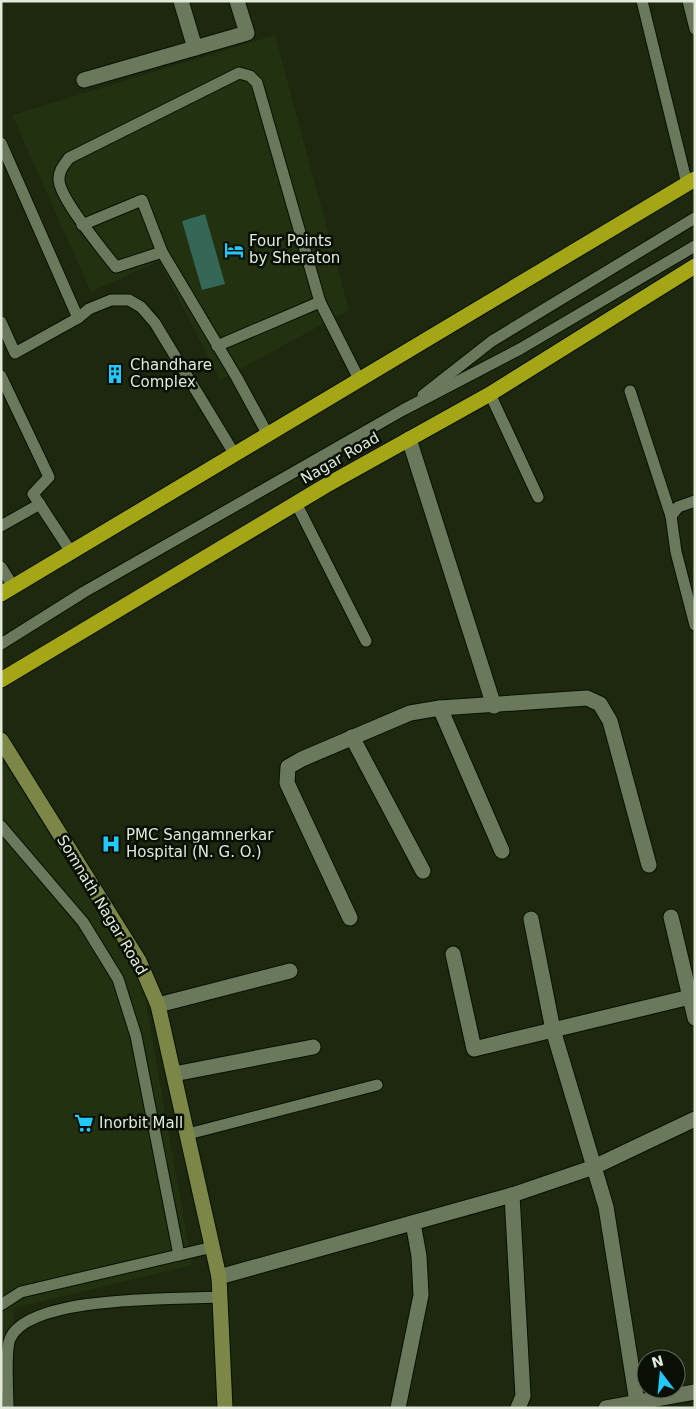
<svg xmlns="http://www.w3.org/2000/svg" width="696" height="1409" font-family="'DejaVu Sans',sans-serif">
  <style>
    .built { fill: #223110 }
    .water { fill: #346755 }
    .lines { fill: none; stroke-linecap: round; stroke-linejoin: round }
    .lane-casing { stroke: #071100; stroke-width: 13 }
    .street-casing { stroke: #071100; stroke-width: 17 }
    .secondary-casing { stroke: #071100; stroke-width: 17 }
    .highway-casing { stroke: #071100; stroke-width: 17 }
    .lane { stroke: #6a795c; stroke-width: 11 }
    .street { stroke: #6a795c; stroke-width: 15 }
    .secondary { stroke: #7b8647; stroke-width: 15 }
    .highway { stroke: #a4a615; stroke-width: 15 }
    .labels { text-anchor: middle; stroke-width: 5; stroke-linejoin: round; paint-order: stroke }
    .poi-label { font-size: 15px; fill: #e2ebdb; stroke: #0a0f05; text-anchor: start }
    .street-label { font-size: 15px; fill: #e2ebdb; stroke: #0a0f05 }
  </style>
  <rect width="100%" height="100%" fill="#1d280f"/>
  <g class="built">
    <polygon points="275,35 349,310 220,380 159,261 91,292 12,115"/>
    <polygon points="5,764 142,981 192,1265 14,1308 11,1408 1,1408 1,766"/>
  </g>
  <polygon class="water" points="205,214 225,284 202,290 182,221"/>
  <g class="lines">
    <g class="lane-casing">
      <g id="lane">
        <polyline points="642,1 687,184"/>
        <polyline points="688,1 695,29"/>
        <polyline points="1,143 78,318"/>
        <polyline points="82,225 142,200 162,252"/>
        <polyline points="1,322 15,353 78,318 89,309 111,300 129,300 141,307 155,323 235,455"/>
        <polyline points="217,346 320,302"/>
        <polyline points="1,376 49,477 33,494 71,552"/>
        <polyline points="630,391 671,516"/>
        <polyline points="490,394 538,497"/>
        <polyline points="423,395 492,341 695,218"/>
        <path d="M268,435L237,378L162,252L116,267C104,252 58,196 59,179C59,170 64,165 69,158L239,73L250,76L257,83L320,302L360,381"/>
        <polyline points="695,501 678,507 671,516 676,552 695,625"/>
        <polyline points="296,503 366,641"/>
        <polyline points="1,526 40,504"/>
        <polyline points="1,567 13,586"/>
        <polyline points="1,644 84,592 403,410 520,349 695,246"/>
        <polyline points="1,826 83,922 118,979 136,1036 179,1255"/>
        <polyline points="188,1134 377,1085"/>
        <polyline points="1,1305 21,1292 213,1247"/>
        <path d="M8,1408C8,1393 5,1350 10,1339C28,1295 177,1299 220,1297"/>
      </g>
    </g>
    <g class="street-casing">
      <g id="street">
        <polyline points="181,1 195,48"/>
        <polyline points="84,80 247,33 237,1"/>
        <polyline points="409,439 494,706"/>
        <polyline points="440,708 502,851"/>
        <polyline points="352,737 423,871"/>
        <polyline points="671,917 695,1018"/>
        <polyline points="350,918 287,783 288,767 302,759 410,713 440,708 587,698 600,704 610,721 649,865"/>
        <polyline points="531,919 553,1030 606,1207 637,1402"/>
        <polyline points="453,954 474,1049 690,997"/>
        <polyline points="158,1005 290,971"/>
        <polyline points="174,1074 313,1047"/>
        <polyline points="512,1195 523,1396 518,1408"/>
        <polyline points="219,1277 512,1195 594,1167 695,1119"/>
        <polyline points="398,1408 421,1295 419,1256 413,1223"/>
        <polyline points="606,1408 695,1392"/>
      </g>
    </g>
    <g class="secondary-casing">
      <polyline id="secondary" points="1,740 139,961 158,1005 219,1277 225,1408"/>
    </g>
    <g class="highway-casing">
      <g id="highway">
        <polyline points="1,594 695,179"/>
        <polyline points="1,680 325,486 490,394 695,266"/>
      </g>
    </g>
    <use href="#lane" class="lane"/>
    <use href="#street" class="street"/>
    <use href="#secondary" class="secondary"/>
    <use href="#highway" class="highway"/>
  </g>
  <defs>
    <g id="hotel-bare" transform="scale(1.5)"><path d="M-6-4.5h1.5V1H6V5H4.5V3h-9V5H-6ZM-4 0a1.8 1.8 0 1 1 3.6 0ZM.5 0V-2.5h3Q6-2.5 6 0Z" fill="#22c9fe" stroke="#0a0f05" stroke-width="2.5" paint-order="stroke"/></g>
    <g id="building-bare" transform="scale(1.5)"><path d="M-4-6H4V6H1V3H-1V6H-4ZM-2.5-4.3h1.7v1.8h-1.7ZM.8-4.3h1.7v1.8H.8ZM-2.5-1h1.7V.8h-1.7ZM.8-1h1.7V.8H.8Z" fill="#22c9fe" stroke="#0a0f05" stroke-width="2.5" paint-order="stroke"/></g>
    <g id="hospital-bare" transform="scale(1.5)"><path d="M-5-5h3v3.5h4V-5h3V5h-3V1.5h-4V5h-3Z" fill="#22c9fe" stroke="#0a0f05" stroke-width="2.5" paint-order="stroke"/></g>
    <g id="supermarket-bare" transform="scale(1.5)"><path d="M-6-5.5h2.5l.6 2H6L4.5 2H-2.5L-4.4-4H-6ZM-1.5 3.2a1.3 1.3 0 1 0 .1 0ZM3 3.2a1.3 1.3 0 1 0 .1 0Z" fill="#22c9fe" stroke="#0a0f05" stroke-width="2.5" paint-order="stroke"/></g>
  </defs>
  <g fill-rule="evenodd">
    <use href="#hotel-bare" x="234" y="250"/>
    <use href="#building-bare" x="115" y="374"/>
    <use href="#hospital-bare" x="111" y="844"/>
    <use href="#supermarket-bare" x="84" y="1123"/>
  </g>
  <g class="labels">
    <g class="poi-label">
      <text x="249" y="246">Four Points<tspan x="249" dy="17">by Sheraton</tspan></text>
      <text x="130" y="370">Chandhare<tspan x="130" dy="17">Complex</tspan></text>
      <text x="126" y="840">PMC Sangamnerkar<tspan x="126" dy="17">Hospital (N. G. O.)</tspan></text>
      <text x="99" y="1128">Inorbit Mall</text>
    </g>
    <g class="street-label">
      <text transform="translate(340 458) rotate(-30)" y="5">Nagar Road</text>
      <text transform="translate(102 905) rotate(59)" y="5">Somnath Nagar Road</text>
    </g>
  </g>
  <rect width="696" height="1409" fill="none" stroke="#e2ebdb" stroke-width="5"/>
  <g transform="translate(661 1374) rotate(344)"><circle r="24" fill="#0a0f05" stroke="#60675b"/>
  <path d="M0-4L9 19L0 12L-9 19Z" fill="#22c9fe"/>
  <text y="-8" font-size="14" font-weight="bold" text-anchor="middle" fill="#e2ebdb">N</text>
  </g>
</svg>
